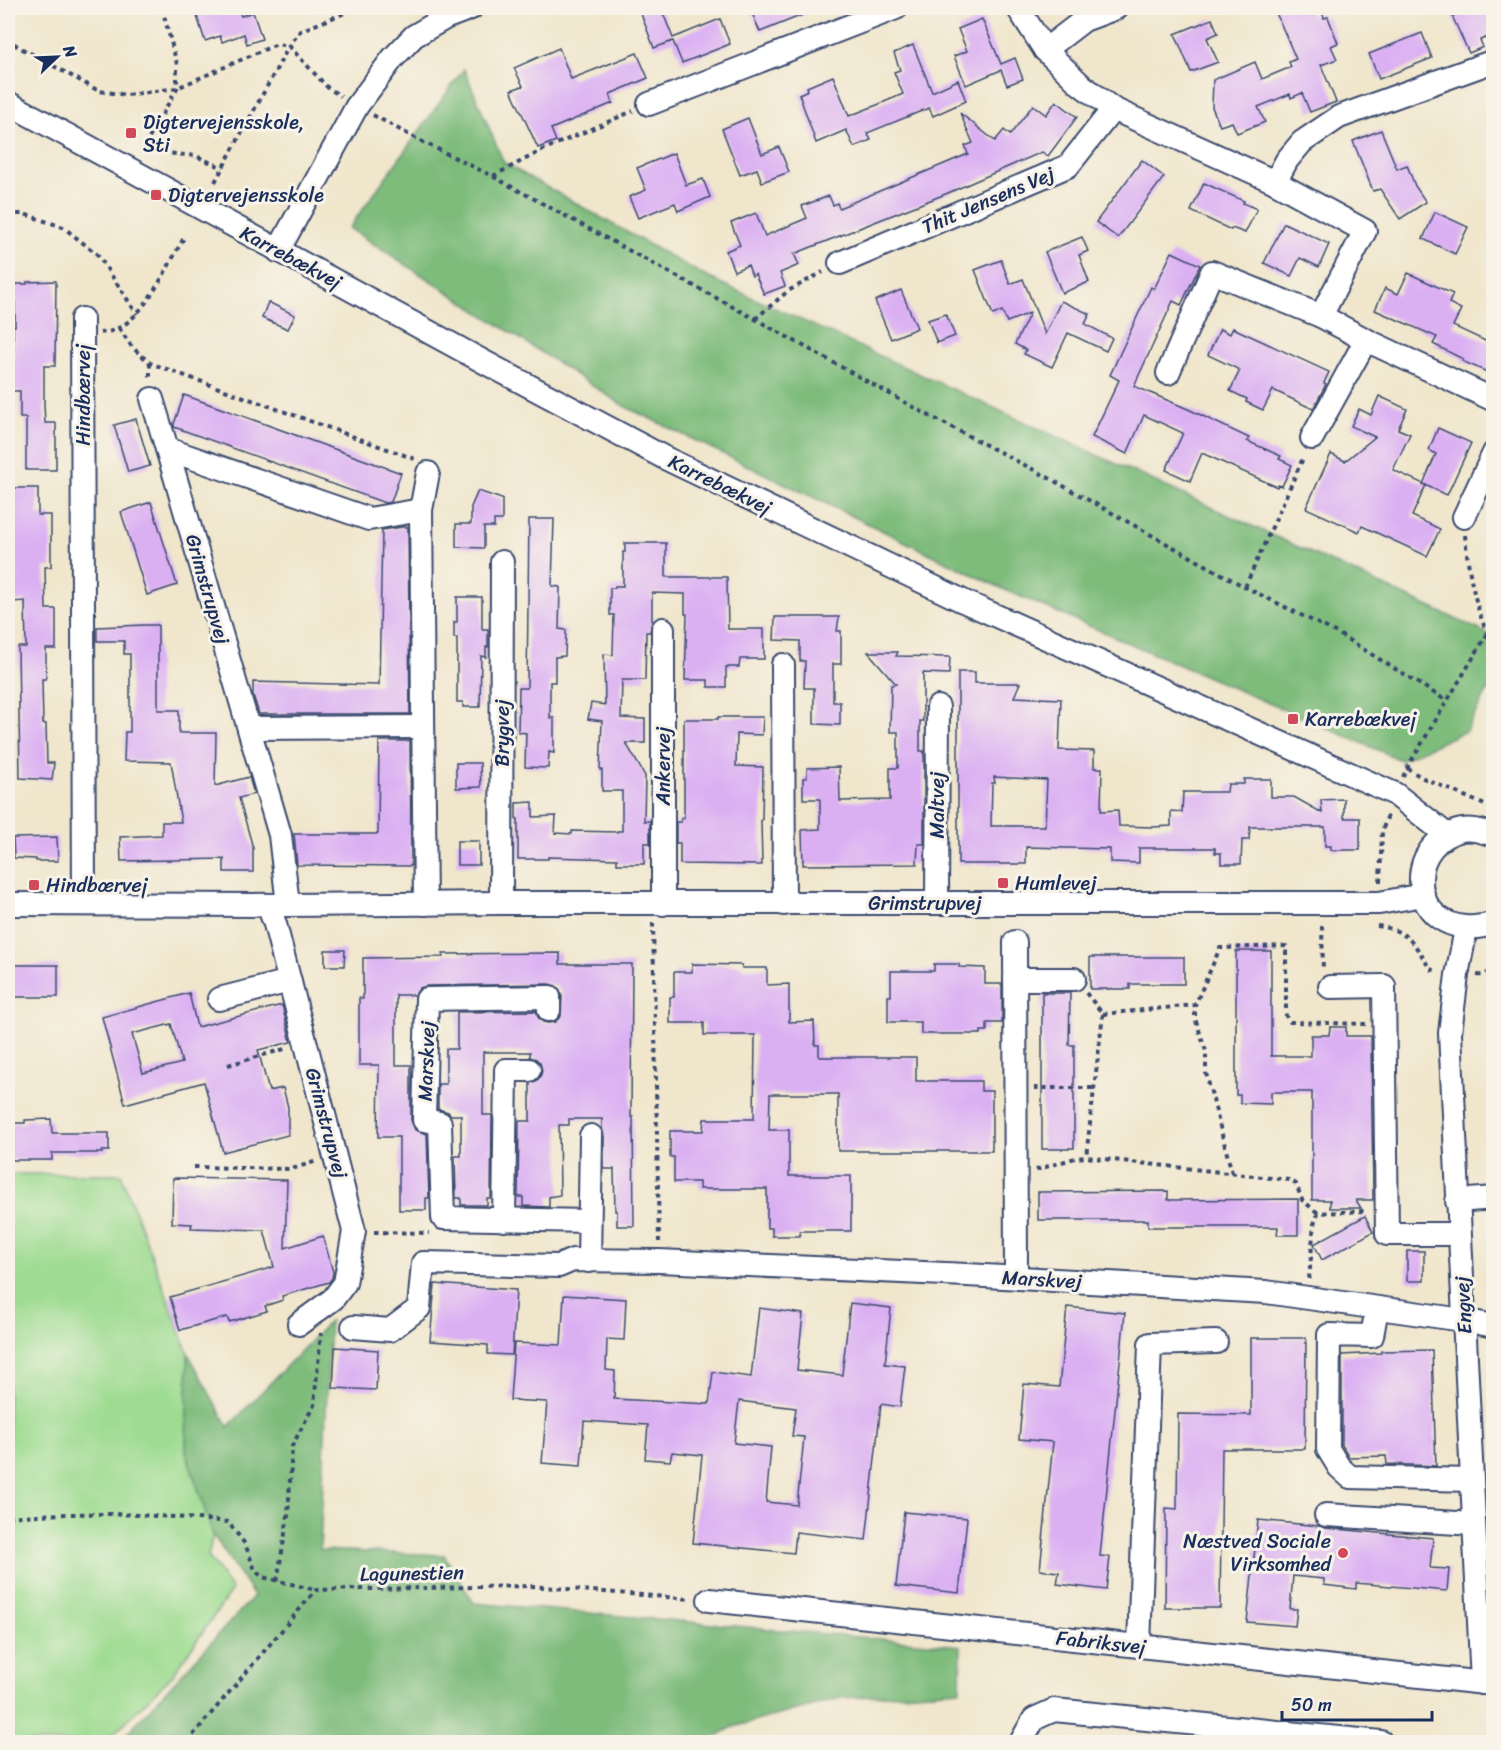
<svg xmlns="http://www.w3.org/2000/svg" width="1501" height="1750" font-family="Sriracha,sans-serif">
  <style>
    .green { fill: #9edc91; stroke: #5c8678; stroke-width: 1.5 }
    .forest { fill: #7ebc7b; stroke: #4c766c; stroke-width: 1.5 }
    .building { fill: #dbb0f3; fill-rule: evenodd }
    .lines { fill: none; stroke-linecap: round; stroke-linejoin: round }
    .minor-casing { stroke: #3b4a6e; stroke-width: 26 }
    .path { stroke: #3b4a6e; stroke-width: 4; stroke-dasharray: 4.5 4.5; stroke-linecap: butt }
    .minor { stroke: #fff; stroke-width: 22 }
    .poi-dot { fill: #d1495b; stroke: #f7f3e8; stroke-width: 2 }
    .labels { text-anchor: middle; stroke-width: 6; stroke-linejoin: round; paint-order: stroke }
    .poi-label { font-size: 20px; fill: #1b2f5e; stroke: #f7f3e8; text-anchor: start }
    .street-label { font-size: 20px; fill: #1b2f5e; stroke: #f7f3e8 }
  </style>
  <rect width="100%" height="100%" fill="#f7f3e8"/>
  <filter id="ink" filterUnits="userSpaceOnUse"><feTurbulence type="fractalNoise" baseFrequency=".0167" numOctaves="2"/><feDisplacementMap in="SourceGraphic" scale="12" xChannelSelector="R" yChannelSelector="G"/><feConvolveMatrix kernelMatrix="1 2 1 2 8 2 1 2 1" color-interpolation-filters="sRGB"/></filter>
  <filter id="wash" filterUnits="userSpaceOnUse"><feTurbulence type="fractalNoise" baseFrequency=".008" numOctaves="4" result="noise"/><feDisplacementMap in="SourceGraphic" scale="24" xChannelSelector="R" yChannelSelector="G"/><feGaussianBlur stdDeviation="1.35" result="paint"/><feColorMatrix in="noise" values="0 0 0 0 0 0 0 0 0 0 0 0 0 0 0 0 0 1.4 0 .05"/><feComposite in="paint" operator="in"/></filter>
  <g filter="url(#wash)">
    <rect width="100%" height="100%" fill="#f0e6cc"/>
    <polygon class="green" points="8,1174 121,1174 188,1353 186,1452 213,1535 208,1556 232,1590 172,1676 105,1742 8,1742"/>
    <g class="forest">
      <polygon points="464,69 504,163 705,276 1493,636 1493,680 1466,731 1401,760 1003,589 624,406 349,228"/>
      <polygon points="330,1321 320,1550 444,1555 474,1603 961,1646 960,1690 841,1698 733,1727 706,1742 119,1742 254,1596 213,1535 186,1452 188,1353 228,1427"/>
    </g>
    <g id="blocks">
      <g class="building">
        <polygon points="209,8 238,8 241,16 253,12 262,39 247,44 244,34 222,42 220,36 205,41 197,16 210,11"/>
        <polygon points="650,8 661,8 673,38 720,19 730,44 682,63 673,41 654,48 640,11"/>
        <polygon points="750,8 820,8 760,32"/>
        <polygon points="1274,8 1309,8 1312,15 1322,11 1324,18 1328,17 1338,43 1331,46 1337,59 1321,65 1336,102 1310,112 1302,93 1291,98 1290,94 1258,107 1265,122 1237,133 1232,122 1220,126 1212,107 1213,80 1255,62 1262,79 1291,67 1289,62 1296,59"/>
        <polygon points="1474,8 1494,8 1494,35 1480,40 1483,47 1469,53 1452,16"/>
        <polygon points="982,19 1001,64 1015,58 1023,79 1007,85 1001,70 966,85 954,56 967,51 958,29"/>
        <polygon points="1212,19 1218,33 1207,38 1218,62 1191,72 1175,34"/>
        <polygon points="1422,33 1432,58 1379,79 1369,54"/>
        <polygon points="913,45 932,92 958,80 966,101 933,116 929,108 867,133 871,140 854,147 846,130 816,143 799,94 808,90 807,87 833,76 849,116 877,105 903,94 894,72 900,70 894,53"/>
        <polygon points="559,48 571,79 637,53 648,78 610,94 613,103 551,129 556,141 538,148 511,90 523,86 514,68"/>
        <polygon points="1056,101 1077,117 1048,156 1042,152 948,193 794,254 799,265 780,273 785,286 764,294 755,274 752,276 748,265 734,271 726,251 740,245 731,223 756,213 765,236 807,218 802,206 829,196 833,205 837,203 839,208 968,154 965,146 973,143 960,113 995,141 1004,130 1010,135 1033,105 1046,115"/>
        <polygon points="748,118 762,154 779,147 789,172 762,182 757,169 740,175 722,129"/>
        <polygon points="1381,130 1397,169 1407,165 1415,186 1426,202 1400,219 1380,189 1373,191 1353,141"/>
        <polygon points="674,153 686,185 703,179 710,197 678,211 675,203 638,218 629,197 646,190 637,168"/>
        <polygon points="1142,160 1164,177 1118,238 1096,222"/>
        <polygon points="1204,183 1244,201 1243,203 1257,209 1245,233 1232,228 1231,230 1191,211"/>
        <polygon points="1435,212 1468,227 1455,254 1423,239"/>
        <polygon points="1284,223 1329,244 1319,267 1300,258 1291,276 1264,263"/>
        <polygon points="1082,237 1088,251 1079,255 1089,282 1062,293 1045,252"/>
        <polygon points="1172,252 1200,265 1181,305 1173,301 1134,386 1188,409 1249,438 1247,441 1281,456 1279,459 1292,465 1282,486 1278,485 1277,487 1202,453 1190,481 1166,470 1183,433 1144,415 1127,454 1092,437 1119,380 1110,375 1151,287 1154,289"/>
        <polygon points="1001,260 1010,284 1023,279 1045,334 1061,301 1090,314 1085,324 1112,338 1106,351 1068,333 1052,367 1024,354 1026,350 1015,344 1030,313 1007,322 1002,311 993,315 975,270"/>
        <polygon points="1408,273 1453,294 1449,303 1461,309 1453,326 1494,345 1494,375 1462,361 1463,359 1433,344 1437,337 1375,310 1385,288 1398,294"/>
        <polygon points="56,281 55,366 44,366 44,405 45,423 56,423 56,470 26,470 26,418 20,418 20,391 8,391 8,362 14,362 13,326 15,326 15,284 27,284 27,282"/>
        <polygon points="901,290 917,328 891,339 875,301"/>
        <polygon points="268,302 295,315 288,329 262,318"/>
        <polygon points="946,314 955,336 937,343 928,320"/>
        <polygon points="1233,328 1329,372 1324,383 1326,384 1313,409 1273,390 1263,410 1246,402 1247,399 1230,391 1240,370 1208,355 1220,329 1230,334"/>
        <polygon points="184,395 401,473 391,502 385,503 174,427 174,424"/>
        <polygon points="1379,396 1407,409 1398,429 1410,434 1393,470 1426,485 1412,516 1440,529 1427,556 1362,526 1359,532 1306,508 1331,454 1345,461 1375,437 1351,426 1359,409 1371,415"/>
        <polygon points="136,419 150,466 128,472 114,425"/>
        <polygon points="1438,428 1471,443 1447,495 1423,484 1436,454 1429,450"/>
        <polygon points="8,488 38,488 38,515 51,515 51,567 45,567 46,609 56,609 56,649 46,649 46,679 42,679 43,724 46,724 47,763 54,763 52,780 20,778 18,647 26,647 25,601 12,602 11,539 8,539"/>
        <polygon points="478,491 502,499 502,520 494,520 494,527 484,527 484,548 456,547 456,524 471,524 471,507"/>
        <polygon points="151,502 177,585 147,595 121,512"/>
        <polygon points="529,519 554,519 552,586 560,587 559,629 566,630 565,656 555,657 555,682 550,682 550,718 554,718 554,753 549,752 548,768 525,767 526,733 518,732 519,688 527,688"/>
        <polygon points="402,527 408,527 410,714 259,714 253,695 253,682 379,685 382,530"/>
        <polygon points="625,543 666,543 666,577 727,577 728,629 764,629 764,659 740,659 739,667 726,667 726,687 708,687 708,680 685,680 687,614 685,614 685,594 652,593 652,621 650,632 646,632 645,680 622,680 621,718 645,719 645,743 626,743 645,776 644,821 650,821 650,843 644,843 644,864 617,864 617,859 548,857 548,859 518,859 518,819 516,819 516,803 533,802 533,817 556,816 555,833 572,834 572,831 617,832 617,831 622,831 622,791 602,791 602,770 600,770 602,721 588,719 591,703 605,705 604,654 613,655 614,615 610,615 610,588 615,588 615,586 623,586 623,552 625,552"/>
        <polygon points="457,597 482,597 482,629 488,629 488,647 486,647 486,657 481,656 480,707 463,707 463,702 457,702 457,638 454,638 454,622 457,622"/>
        <polygon points="775,617 839,617 837,631 841,631 841,664 833,664 833,702 840,702 840,725 814,724 814,688 804,688 805,661 800,661 800,641 774,640"/>
        <polygon points="145,625 158,625 158,710 179,710 179,733 216,733 215,786 249,777 254,794 239,798 253,848 253,872 224,872 224,859 121,861 120,837 162,835 162,822 181,822 171,762 124,761 125,732 130,732 130,654 124,654 124,641 97,641 97,627"/>
        <polygon points="868,652 898,652 896,656 950,657 949,674 923,673 923,721 920,721 920,751 924,751 924,844 918,844 917,864 803,865 802,830 820,829 820,799 803,799 803,778 807,778 807,768 839,767 840,801 890,800 890,768 898,768 898,732 890,732 891,685 896,684"/>
        <path d="M958,672H975V683H1020L1014,697L1061,699L1059,750L1094,751V768H1102L1101,811L1118,810L1119,826L1153,827L1171,826V811L1182,812L1183,792H1227L1228,784H1244V779H1271V797H1294L1322,813L1321,800L1344,799V818H1360V850H1331V846H1325V827H1250L1249,840H1242L1241,864H1221V853H1215V848H1139V863L1110,862V849L1026,847V864H958ZM994,777L1047,780L1045,826H991L992,783H995Z"/>
        <polygon points="718,717 763,717 762,735 737,734 736,766 763,767 762,820 761,820 762,865 680,864 680,843 676,843 676,822 681,822 681,818 684,818 684,719 718,719"/>
        <polygon points="379,741 410,741 411,866 297,865 294,834 378,834"/>
        <polygon points="456,763 480,763 481,787 456,788"/>
        <polygon points="57,837 58,861 36,861 36,859 14,858 13,838"/>
        <rect x="457" y="841" width="22" height="24"/>
        <polygon points="325,950 345,950 344,966 325,966"/>
        <polygon points="1236,951 1271,951 1271,1056 1311,1056 1311,1035 1329,1035 1330,1027 1346,1027 1346,1036 1371,1036 1373,1200 1356,1200 1361,1208 1330,1208 1330,1200 1312,1200 1312,1092 1271,1092 1271,1104 1240,1103 1240,1095 1236,1095"/>
        <polygon points="560,953 560,964 632,964 631,1117 633,1117 634,1226 617,1226 617,1211 615,1211 614,1169 604,1169 604,1136 602,1128 602,1119 569,1119 569,1125 559,1125 560,1195 549,1197 549,1207 523,1206 523,1197 518,1197 519,1121 530,1121 530,1083 536,1081 540,1077 542,1071 540,1063 536,1059 530,1057 530,1052 483,1052 483,1115 492,1115 491,1198 487,1198 487,1205 461,1205 461,1198 456,1198 455,1156 461,1156 461,1115 451,1115 448,1112 438,1109 438,1084 446,1084 446,1049 457,1049 457,1012 536,1011 538,1017 543,1022 548,1023 555,1022 561,1016 562,996 560,990 556,986 549,984 427,986 420,988 415,995 396,995 396,1065 411,1065 411,1120 415,1130 427,1134 429,1198 426,1198 426,1210 399,1210 399,1137 378,1137 379,1065 359,1065 359,998 363,999 363,958 443,957 443,954"/>
        <polygon points="1090,957 1184,957 1184,984 1130,984 1130,989 1090,989"/>
        <polygon points="692,964 742,965 742,968 767,968 767,985 789,984 789,1022 814,1021 815,1045 819,1045 819,1057 916,1057 916,1081 981,1081 981,1091 992,1091 992,1151 838,1151 838,1094 770,1094 769,1130 789,1130 789,1176 851,1176 851,1231 800,1231 800,1236 772,1236 772,1228 767,1228 767,1189 699,1189 699,1182 674,1182 674,1157 670,1157 670,1131 703,1131 704,1119 754,1119 755,1035 704,1035 704,1023 670,1023 670,997 674,997 674,972 692,972"/>
        <polygon points="934,964 959,964 959,967 985,968 985,984 1002,984 1002,1023 987,1023 987,1031 981,1031 981,1034 921,1034 921,1022 888,1022 888,996 891,996 891,971 934,971"/>
        <rect x="8" y="965" width="50" height="32"/>
        <path d="M189,993L197,1027L282,1005L291,1042L258,1050L269,1091L283,1088L288,1107V1135L223,1152L204,1082L125,1104L102,1017ZM171,1024L182,1063L143,1073L132,1034Z"/>
        <polygon points="1042,993 1070,993 1069,1045 1074,1045 1074,1148 1069,1148 1069,1149 1042,1149"/>
        <polygon points="51,1119 52,1133 109,1133 109,1151 102,1151 102,1153 52,1153 52,1160 8,1160 8,1123 25,1123 25,1120"/>
        <polygon points="173,1178 287,1180 285,1248 323,1236 333,1272 332,1278 329,1282 282,1296 283,1300 265,1306 267,1311 229,1322 227,1317 180,1330 170,1297 274,1267 264,1230 191,1228 192,1224 172,1223"/>
        <polygon points="1168,1191 1168,1200 1298,1199 1298,1235 1277,1235 1278,1227 1148,1227 1148,1220 1038,1220 1038,1192"/>
        <polygon points="1365,1216 1373,1232 1322,1260 1314,1244"/>
        <rect x="1407" y="1251" width="17" height="30"/>
        <polygon points="435,1284 516,1290 512,1355 488,1354 488,1345 430,1341"/>
        <path d="M564,1295L626,1299L624,1340L607,1339L606,1370L615,1371L614,1399L709,1404L713,1372L751,1377L759,1308L803,1314L797,1370L842,1375L850,1303L891,1308L885,1364L905,1366L900,1407L881,1404L866,1540L796,1532L794,1553L693,1543L702,1455L672,1452L670,1461L645,1459L648,1425L584,1421L581,1466L542,1463L547,1402L510,1400L514,1343L561,1345ZM739,1401L796,1408L792,1436L804,1437L797,1505L766,1502L771,1447L734,1443Z"/>
        <polygon points="1067,1307 1125,1313 1100,1556 1110,1557 1106,1590 1057,1584 1059,1572 1040,1570 1053,1442 1019,1439 1024,1384 1059,1387"/>
        <polygon points="1251,1338 1306,1338 1305,1449 1222,1449 1220,1608 1165,1608 1166,1508 1177,1509 1178,1414 1251,1415"/>
        <polygon points="335,1347 378,1350 376,1390 333,1388"/>
        <polygon points="1432,1350 1436,1466 1387,1464 1386,1456 1349,1457 1342,1445 1342,1355 1381,1353 1381,1351"/>
        <polygon points="904,1512 967,1518 959,1593 896,1586"/>
        <polygon points="1258,1520 1319,1526 1325,1528 1433,1538 1430,1568 1449,1569 1447,1591 1356,1583 1356,1589 1324,1585 1324,1579 1293,1576 1290,1609 1297,1609 1295,1626 1247,1622"/>
      </g>
    </g>
  </g>
  <g filter="url(#ink)">
    <use href="#blocks" fill-opacity="0" stroke="#3b4a6e" stroke-width="1.5"/>
    <g class="lines">
      <g class="minor-casing">
        <g id="minor">
          <polyline points="1018,8 1045,50 1080,84 1113,109 1275,182 1365,231 1321,316 1366,340 1494,400"/>
          <polyline points="1045,50 1084,20 1116,8"/>
          <polyline points="8,103 486,363 665,458 963,601 1395,794 1447,835"/>
          <polyline points="649,104 896,8"/>
          <polyline points="1275,182 1287,160 1302,142 1339,117 1494,61"/>
          <polyline points="278,251 357,106 393,58 414,36 447,17 471,8"/>
          <polyline points="840,263 1068,166 1113,109"/>
          <polyline points="82,319 84,904"/>
          <polyline points="1168,373 1212,272 1321,316"/>
          <polyline points="152,399 167,449"/>
          <polyline points="1312,438 1366,340"/>
          <polyline points="421,510 428,473"/>
          <polyline points="1464,517 1494,453"/>
          <polyline points="783,665 784,904"/>
          <polyline points="249,728 423,727"/>
          <path d="M1494,835C1483,832 1473,828 1462,830C1438,835 1421,855 1421,879C1420,919 1460,936 1494,923"/>
          <polyline points="501,903 502,562"/>
          <polyline points="937,903 938,707"/>
          <polyline points="8,904 288,905 501,903 1379,903 1423,895"/>
          <polyline points="663,904 663,629"/>
          <polyline points="268,905 275,924 354,1231 345,1283 333,1299 299,1324"/>
          <polyline points="288,905 280,835 167,449 369,519 421,510 425,904"/>
          <polyline points="1466,929 1457,975 1450,1033 1482,1683"/>
          <polyline points="1015,942 1016,1277"/>
          <polyline points="1015,979 1074,979"/>
          <polyline points="1330,987 1384,986 1387,1234 1459,1234"/>
          <polyline points="219,999 290,981"/>
          <polyline points="549,1010 549,997 427,999 424,1120 440,1123 443,1218 589,1221"/>
          <polyline points="1457,1201 1494,1198"/>
          <polyline points="504,1220 506,1070 529,1070"/>
          <polyline points="589,1261 591,1136"/>
          <polyline points="1377,1308 1372,1336 1329,1335 1328,1449 1339,1467 1350,1477 1472,1480"/>
          <polyline points="353,1327 390,1330 419,1308 423,1263 559,1266 573,1260 659,1261 967,1275 1266,1292 1463,1320 1494,1326"/>
          <polyline points="1326,1515 1474,1524"/>
          <polyline points="709,1600 1494,1684"/>
          <polyline points="1139,1646 1150,1344 1216,1342"/>
          <polyline points="1021,1742 1034,1719 1054,1710 1381,1742"/>
        </g>
      </g>
      <g class="path">
        <polyline points="162,8 177,64 177,88 147,142 166,153 196,156 223,168"/>
        <polyline points="8,37 17,46 99,91 127,95 177,88 277,44 289,46 328,88 341,96"/>
        <polyline points="373,115 413,137 492,176 755,319 924,413 1040,473 1245,587 1337,633 1447,701"/>
        <polyline points="493,176 545,149 633,111"/>
        <polyline points="215,182 289,46 300,31 357,8"/>
        <polyline points="8,214 24,214 63,227 98,255 137,314"/>
        <polyline points="755,319 788,291 823,272"/>
        <polyline points="119,328 132,347 150,363 415,459"/>
        <path d="M100,333C105,332 110,332 114,330C145,319 169,263 185,236"/>
        <polyline points="150,363 150,381"/>
        <path d="M1465,535C1468,569 1474,602 1487,633"/>
        <polyline points="1245,587 1304,456"/>
        <polyline points="1407,768 1421,777 1494,809"/>
        <polyline points="1403,777 1407,768 1494,623"/>
        <polyline points="1380,882 1382,831 1388,815"/>
        <polyline points="653,923 659,1242"/>
        <polyline points="1322,926 1323,970"/>
        <path d="M1377,926C1408,930 1415,944 1430,969L1437,971"/>
        <path d="M1477,975C1485,976 1490,973 1494,967"/>
        <polyline points="1086,993 1103,1014 1086,1157"/>
        <polyline points="1103,1014 1195,1005"/>
        <polyline points="228,1065 288,1048"/>
        <polyline points="1034,1088 1094,1088"/>
        <polyline points="194,1167 292,1169 317,1161"/>
        <polyline points="1036,1170 1075,1158 1086,1157 1290,1180 1296,1184 1302,1200 1318,1213"/>
        <polyline points="1232,1173 1206,1073 1206,1051 1195,1018 1195,1005 1220,948 1286,946 1286,1016 1290,1022 1366,1024"/>
        <polyline points="374,1232 429,1233"/>
        <polyline points="1309,1279 1314,1224 1318,1213 1366,1211"/>
        <path d="M8,1517C81,1511 155,1514 228,1522L245,1544L255,1570L262,1577L316,1590"/>
        <polyline points="277,1581 288,1516 292,1446 314,1405 321,1333"/>
        <polyline points="187,1742 316,1590 531,1586 691,1599"/>
      </g>
      <use href="#minor" class="minor"/>
    </g>
  </g>
  <g class="poi-dot">
    <rect x="125" y="127" width="12" height="12" rx="3"/>
    <rect x="150" y="189" width="12" height="12" rx="3"/>
    <rect x="1287" y="713" width="12" height="12" rx="3"/>
    <rect x="997" y="877" width="12" height="12" rx="3"/>
    <rect x="28" y="879" width="12" height="12" rx="3"/>
    <circle cx="1343" cy="1553" r="6"/>
  </g>
  <g class="labels">
    <g class="poi-label">
      <text x="143" y="129">Digtervejensskole,<tspan x="143" dy="23">Sti</tspan></text>
      <text x="168" y="202">Digtervejensskole</text>
      <text x="1305" y="726">Karrebækvej</text>
      <text x="1015" y="890">Humlevej</text>
      <text x="46" y="892">Hindbærvej</text>
      <text x="1331" y="1548" text-anchor="end">Næstved Sociale<tspan x="1331" dy="23">Virksomhed</tspan></text>
    </g>
    <g class="street-label">
      <text transform="translate(988 200) rotate(-23)" y="7">Thit Jensens Vej</text>
      <text transform="translate(291 257) rotate(28)" y="7">Karrebækvej</text>
      <text transform="translate(83 395) rotate(-90)" y="7">Hindbærvej</text>
      <text transform="translate(720 484) rotate(26)" y="7">Karrebækvej</text>
      <text transform="translate(208 589) rotate(74)" y="7">Grimstrupvej</text>
      <text transform="translate(502 733) rotate(-90)" y="7">Brygvej</text>
      <text transform="translate(663 766) rotate(-90)" y="7">Ankervej</text>
      <text transform="translate(937 805) rotate(-90)" y="7">Maltvej</text>
      <text x="925" y="910">Grimstrupvej</text>
      <text transform="translate(426 1061) rotate(-88)" y="7">Marskvej</text>
      <text transform="translate(327 1123) rotate(75)" y="7">Grimstrupvej</text>
      <text transform="translate(1042 1279) rotate(3)" y="7">Marskvej</text>
      <text transform="translate(1463 1305) rotate(-93)" y="7">Engvej</text>
      <text transform="translate(412 1573) rotate(-1)" y="7">Lagunestien</text>
      <text transform="translate(1101 1642) rotate(6)" y="7">Fabriksvej</text>
    </g>
  </g>
  <rect width="1501" height="1750" fill="none" stroke="#f7f3e8" stroke-width="30"/>
  <g transform="translate(57 57) rotate(67)" stroke="#f7f3e8" stroke-width="4.5" paint-order="stroke">
  <path d="M0-4.5L10 22L0 15L-10 22Z" fill="#1b2f5e"/>
  <text y="-9" font-size="16" font-weight="bold" text-anchor="middle" fill="#1b2f5e">N</text>
  </g>
  <path d="M1282 1711v9h150v-9" fill="none" stroke="#1b2f5e" stroke-width="3"/>
  <text x="1291" y="1711" font-size="18" fill="#1b2f5e" stroke="#f7f3e8" stroke-width="4.5" paint-order="stroke">50 m</text>
</svg>
